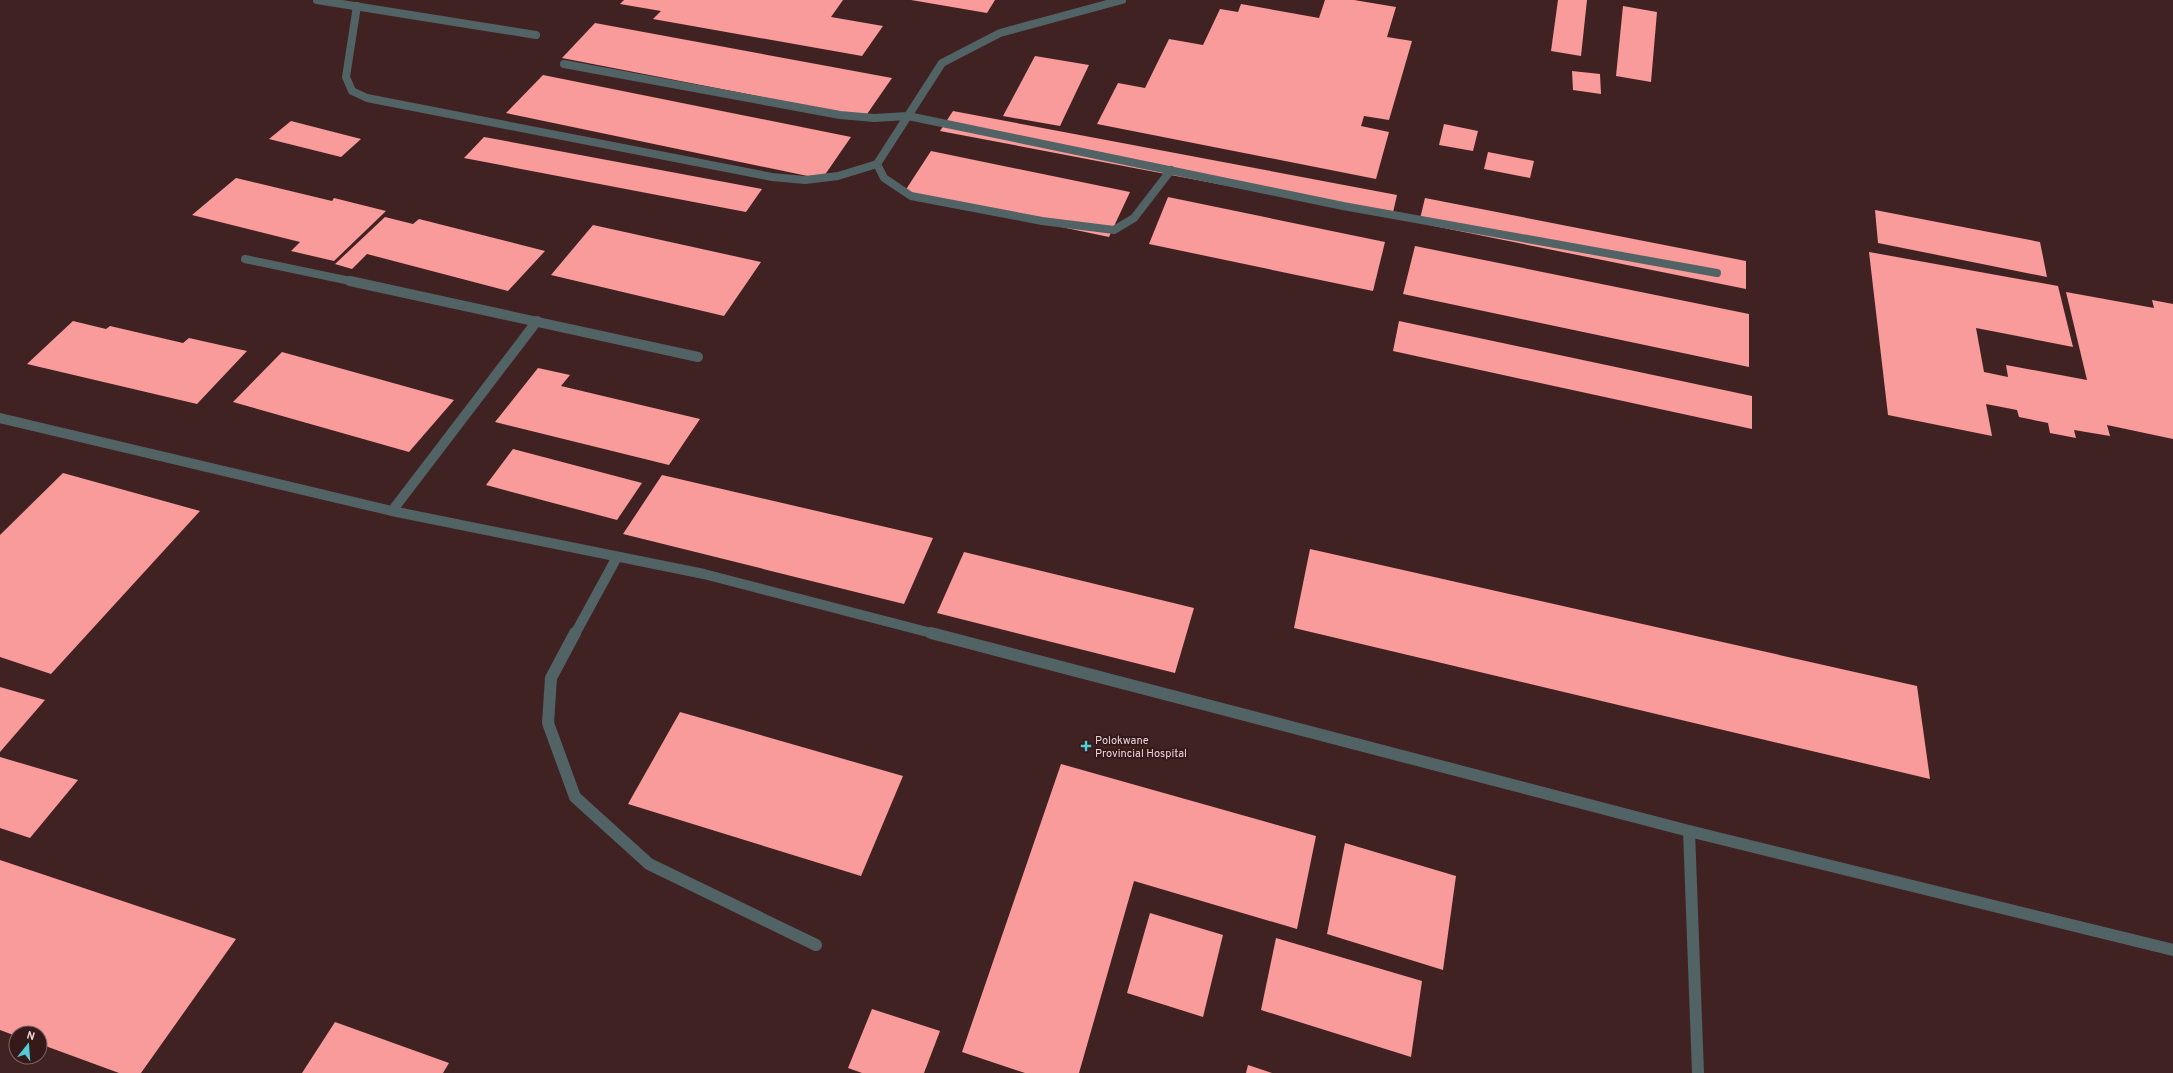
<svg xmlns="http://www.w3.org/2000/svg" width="2173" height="1073" font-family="Overpass,sans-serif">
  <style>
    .building { fill: #f99a9b }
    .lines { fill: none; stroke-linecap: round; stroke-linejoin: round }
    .lane-far2 { stroke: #516364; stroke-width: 8 }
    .lane-far1 { stroke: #516364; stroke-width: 10 }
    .lane { stroke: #516364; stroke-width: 12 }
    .poi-dot { fill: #52ccd6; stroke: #361919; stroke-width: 1.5 }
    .labels { text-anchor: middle; stroke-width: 4; stroke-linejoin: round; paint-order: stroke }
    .poi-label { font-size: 11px; fill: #ebd6d5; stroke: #361919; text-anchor: start }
  </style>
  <rect width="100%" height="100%" fill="#412223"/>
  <g class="building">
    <polygon points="624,0 843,0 831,17 883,26 862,56 653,19 661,11 620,4"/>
    <polygon points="911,0 995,0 987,13"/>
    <polygon points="1325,0 1354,0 1396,7 1387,37 1412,41 1389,120 1364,116 1361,126 1389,132 1376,179 1097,124 1118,83 1145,88 1169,39 1203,45 1220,9 1238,12 1241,4 1319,18"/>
    <polygon points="1558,0 1587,0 1581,56 1551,51"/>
    <polygon points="1623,6 1657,12 1651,82 1616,76"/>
    <polygon points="595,23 892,78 865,117 562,58"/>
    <polygon points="1035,56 1089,65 1060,126 1003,116"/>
    <polygon points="1572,71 1600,74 1601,94 1573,90"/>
    <polygon points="543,75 851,137 822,179 506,113"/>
    <polygon points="953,111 1397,195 1392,217 940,131"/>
    <polygon points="291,121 361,139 341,157 269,139"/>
    <polygon points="1444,124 1478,131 1473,151 1439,145"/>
    <polygon points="484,137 762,189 746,212 464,158"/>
    <polygon points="931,151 1130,192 1109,237 903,194"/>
    <polygon points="1488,152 1534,161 1530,178 1484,169"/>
    <polygon points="236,178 332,201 334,198 386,211 334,261 291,251 300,242 192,215"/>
    <polygon points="1168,197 1385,242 1373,291 1149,244"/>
    <polygon points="1425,198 1746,261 1746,289 1419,223"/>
    <polygon points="1875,210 2040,242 2047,277 1878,243"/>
    <polygon points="385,217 413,224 419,219 545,251 508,291 367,254 352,269 335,264"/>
    <polygon points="593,225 761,262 724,316 551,275"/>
    <polygon points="1415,246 1749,314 1749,367 1403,294"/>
    <polygon points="1869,252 2058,286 2073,347 1976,328 1984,372 2008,377 2006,365 2087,380 2066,292 2154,308 2152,300 2173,304 2173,439 2107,425 2110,436 2074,430 2076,438 2050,433 2048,423 2019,417 2017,410 1986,404 1992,436 1888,415"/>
    <polygon points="73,321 106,329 110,326 183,343 189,338 247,351 197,404 27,364"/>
    <polygon points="1399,321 1752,396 1752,429 1393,351"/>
    <polygon points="282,352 454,400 409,452 233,402"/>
    <polygon points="538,368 570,375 561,386 700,419 669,465 495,422"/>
    <polygon points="513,449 642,483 617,520 486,485"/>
    <polygon points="63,473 200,511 51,674 0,657 0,535"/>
    <polygon points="662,475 933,538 904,604 623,534"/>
    <polygon points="1310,549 1917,686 1930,779 1294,628"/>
    <polygon points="964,552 1194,608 1175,673 937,613"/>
    <polygon points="0,687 45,700 0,752"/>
    <polygon points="680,712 903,776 861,876 628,804"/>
    <polygon points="0,757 78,780 30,838 0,828"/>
    <polygon points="1061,764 1316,836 1297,929 1134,881 1079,1073 1025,1073 962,1052"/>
    <polygon points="1345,843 1456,876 1443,970 1327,934"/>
    <polygon points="0,860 236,939 141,1073 119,1073 40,1044 40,1033 16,1033 16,1036 0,1030"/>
    <polygon points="1150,913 1223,935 1203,1017 1127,993"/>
    <polygon points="1276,938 1422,981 1411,1057 1261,1010"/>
    <polygon points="872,1009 940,1031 924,1073 862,1073 848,1068"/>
    <polygon points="335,1022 449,1063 443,1073 302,1073"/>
    <polygon points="1248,1065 1272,1073 1246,1073"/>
  </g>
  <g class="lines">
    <g class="lane-far2">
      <polyline points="317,0 536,35"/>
      <polyline points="1122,0 1000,33 942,63 877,164 884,178 911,196 1042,221 1114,230 1134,218 1171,170"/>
      <polyline points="357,6 346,77 352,91 367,98 772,177 805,180 838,176 877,164"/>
      <polyline points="564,64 840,115 874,118 908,116 1343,206 1717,273"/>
      <polyline points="245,259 355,282"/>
    </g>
    <g class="lane-far1">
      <polyline points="350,281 698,357"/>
      <polyline points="0,418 392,511 704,574 935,634"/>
      <polyline points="392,511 537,321"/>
      <polyline points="575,634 617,557"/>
    </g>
    <g class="lane">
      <polyline points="575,633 551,678 548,723 575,797 649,864 816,945"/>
      <polyline points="931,633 1689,831 2173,950"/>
      <polyline points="1689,831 1698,1073"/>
    </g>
  </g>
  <path class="poi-dot" d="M1084 740h4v4h4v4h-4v4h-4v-4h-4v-4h4z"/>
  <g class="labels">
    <g class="poi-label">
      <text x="1095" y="744">Polokwane<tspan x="1095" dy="13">Provincial Hospital</tspan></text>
    </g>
  </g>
  <g transform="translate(28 1045) rotate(17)"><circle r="19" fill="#361919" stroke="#7e6564"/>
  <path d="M0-3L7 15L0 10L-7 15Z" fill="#52ccd6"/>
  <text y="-6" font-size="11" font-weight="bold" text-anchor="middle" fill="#ebd6d5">N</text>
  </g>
</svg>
